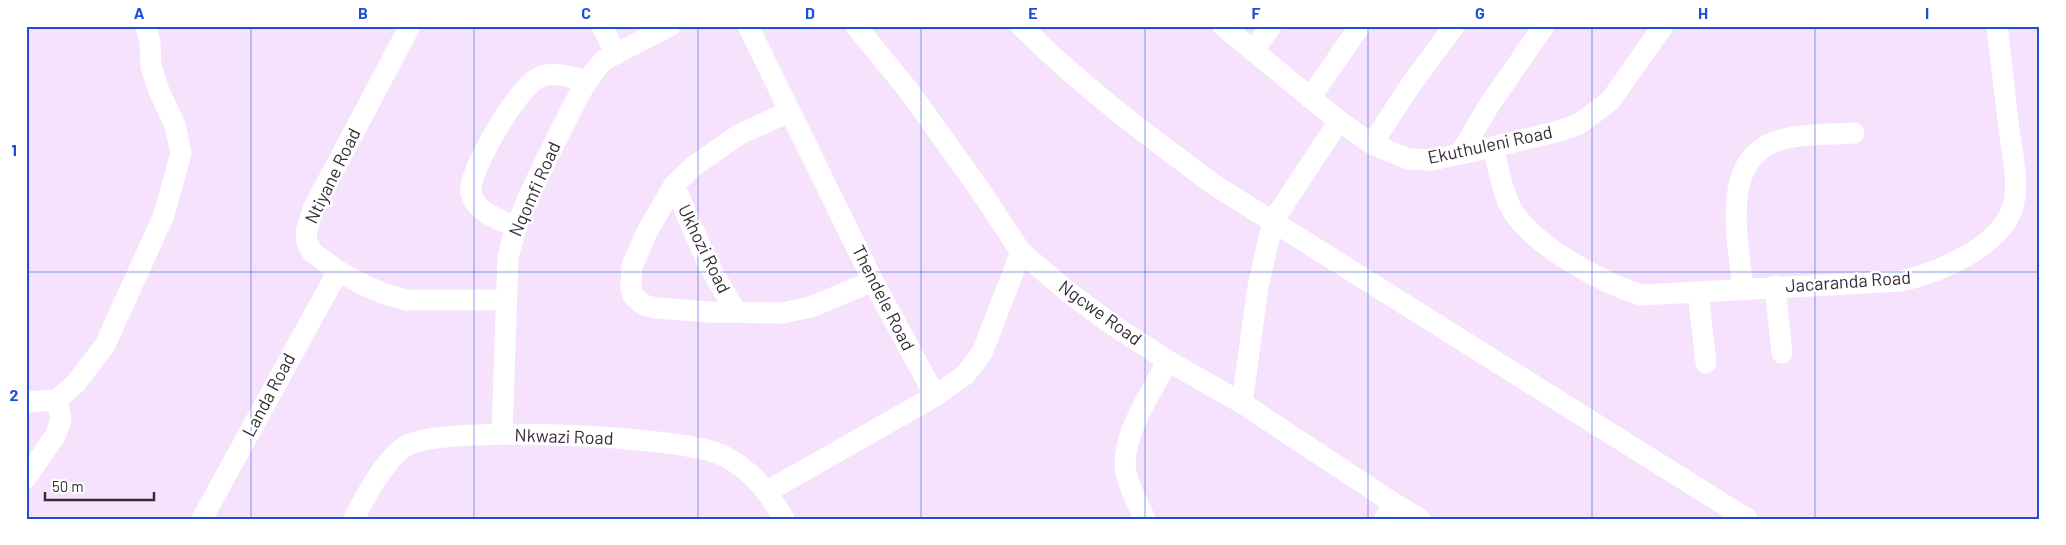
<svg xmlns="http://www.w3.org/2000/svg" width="2066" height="545" font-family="Barlow,sans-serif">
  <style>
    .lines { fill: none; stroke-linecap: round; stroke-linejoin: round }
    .minor { stroke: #fff; stroke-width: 21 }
    .grid { fill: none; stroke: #1d4ed8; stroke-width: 1; stroke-opacity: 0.55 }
    .labels { text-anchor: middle; stroke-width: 5; stroke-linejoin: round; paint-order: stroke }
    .street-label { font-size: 18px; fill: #342d37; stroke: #fff }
    .neatline { fill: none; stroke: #1d4ed8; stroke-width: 2 }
    .grid-label { font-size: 16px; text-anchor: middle; font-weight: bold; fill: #1d4ed8 }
  </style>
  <rect width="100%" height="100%" fill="#f7e2fd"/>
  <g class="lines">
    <g class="minor">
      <polyline points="410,26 313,209 306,232 307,242 312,252 338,271 364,285 385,294 406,300 505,300"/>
      <polyline points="602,26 616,54"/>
      <polyline points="748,26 873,281 935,396"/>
      <polyline points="856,26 909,91 978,187 1021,252 1067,291 1107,321 1168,361 1242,403 1393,503 1420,519"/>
      <path d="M1021,26C1081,86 1148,136 1216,186L1747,519"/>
      <polyline points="1223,26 1339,121 1372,144 1408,159 1432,160 1493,147 1559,131 1579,124 1610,101 1663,26"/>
      <polyline points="1253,51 1271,26"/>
      <polyline points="1310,98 1360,26"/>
      <polyline points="789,112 740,134 694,166 674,185 646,234 632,266 631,288 633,296 644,305 656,308 709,312 782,313 811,307 873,281"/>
      <polyline points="1372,144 1410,86 1454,26"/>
      <path d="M1493,147C1499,169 1502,194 1514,213C1538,248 1601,282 1641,295L1901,281C1938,273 1996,248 2011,212C2021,187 2012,154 2009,129C2005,95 2001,60 1997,26"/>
      <polyline points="1460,154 1490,104 1544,26"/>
      <polyline points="674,185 708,264 736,312"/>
      <path d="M516,227C503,221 478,213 473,198C471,194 470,190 471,187C474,163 517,89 538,78C552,70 573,78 587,81"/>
      <polyline points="1775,286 1782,353"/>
      <path d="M1743,289C1739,243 1718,161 1777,141C1801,133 1829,135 1854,133"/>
      <polyline points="1698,292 1706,363"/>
      <polyline points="26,402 57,400 76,383 105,345 164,215 181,153 175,125 159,91 151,66 150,43 146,26"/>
      <polyline points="1242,403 1258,287 1273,221 1339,121"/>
      <path d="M502,434L508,258C517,215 538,177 557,138C571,111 583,82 604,60L670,26"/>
      <polyline points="26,478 55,436 61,420 57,400"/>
      <polyline points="768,491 935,396 965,375 982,353 1021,252"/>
      <polyline points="202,519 338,271"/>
      <path d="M354,519C364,498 388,453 410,444C452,426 680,435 722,455C753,471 767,490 784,519"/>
      <path d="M1145,519C1138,504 1129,488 1126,472C1119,439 1153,389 1168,361"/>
      <polyline points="1385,519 1393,503"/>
    </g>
  </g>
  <path class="grid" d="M251,26V519M474,26V519M698,26V519M921,26V519M1145,26V519M1368,26V519M1592,26V519M1815,26V519M26,272H2040"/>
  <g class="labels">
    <g class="street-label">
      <text transform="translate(1490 145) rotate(-12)" y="6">Ekuthuleni Road</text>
      <text transform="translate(333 176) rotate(-64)" y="6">Ntiyane Road</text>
      <text transform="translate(535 189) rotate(-66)" y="6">Nqomfi Road</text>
      <text transform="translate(704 249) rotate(64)" y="6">Ukhozi Road</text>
      <text transform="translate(1848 282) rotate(-4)" y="6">Jacaranda Road</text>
      <text transform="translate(883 298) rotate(63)" y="6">Thendele Road</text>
      <text transform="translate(1100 313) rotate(36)" y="6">Ngcwe Road</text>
      <text transform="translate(269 395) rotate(-62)" y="6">Landa Road</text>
      <text transform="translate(564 437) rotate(2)" y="6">Nkwazi Road</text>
    </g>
  </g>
  <rect width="2066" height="545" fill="none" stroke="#ffffff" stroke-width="55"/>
  <path d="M45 492v8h109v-8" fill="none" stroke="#342d37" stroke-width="2.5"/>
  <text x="52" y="492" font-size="15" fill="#342d37" stroke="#ffffff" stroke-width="4" paint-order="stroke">50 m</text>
  <rect x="28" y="28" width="2010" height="490" class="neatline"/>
  <g class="grid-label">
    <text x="139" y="19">A</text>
    <text x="363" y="19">B</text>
    <text x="586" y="19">C</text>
    <text x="810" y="19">D</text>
    <text x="1033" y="19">E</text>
    <text x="1256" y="19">F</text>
    <text x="1480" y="19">G</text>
    <text x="1703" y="19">H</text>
    <text x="1927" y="19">I</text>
    <text x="14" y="156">1</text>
    <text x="14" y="401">2</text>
  </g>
</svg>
